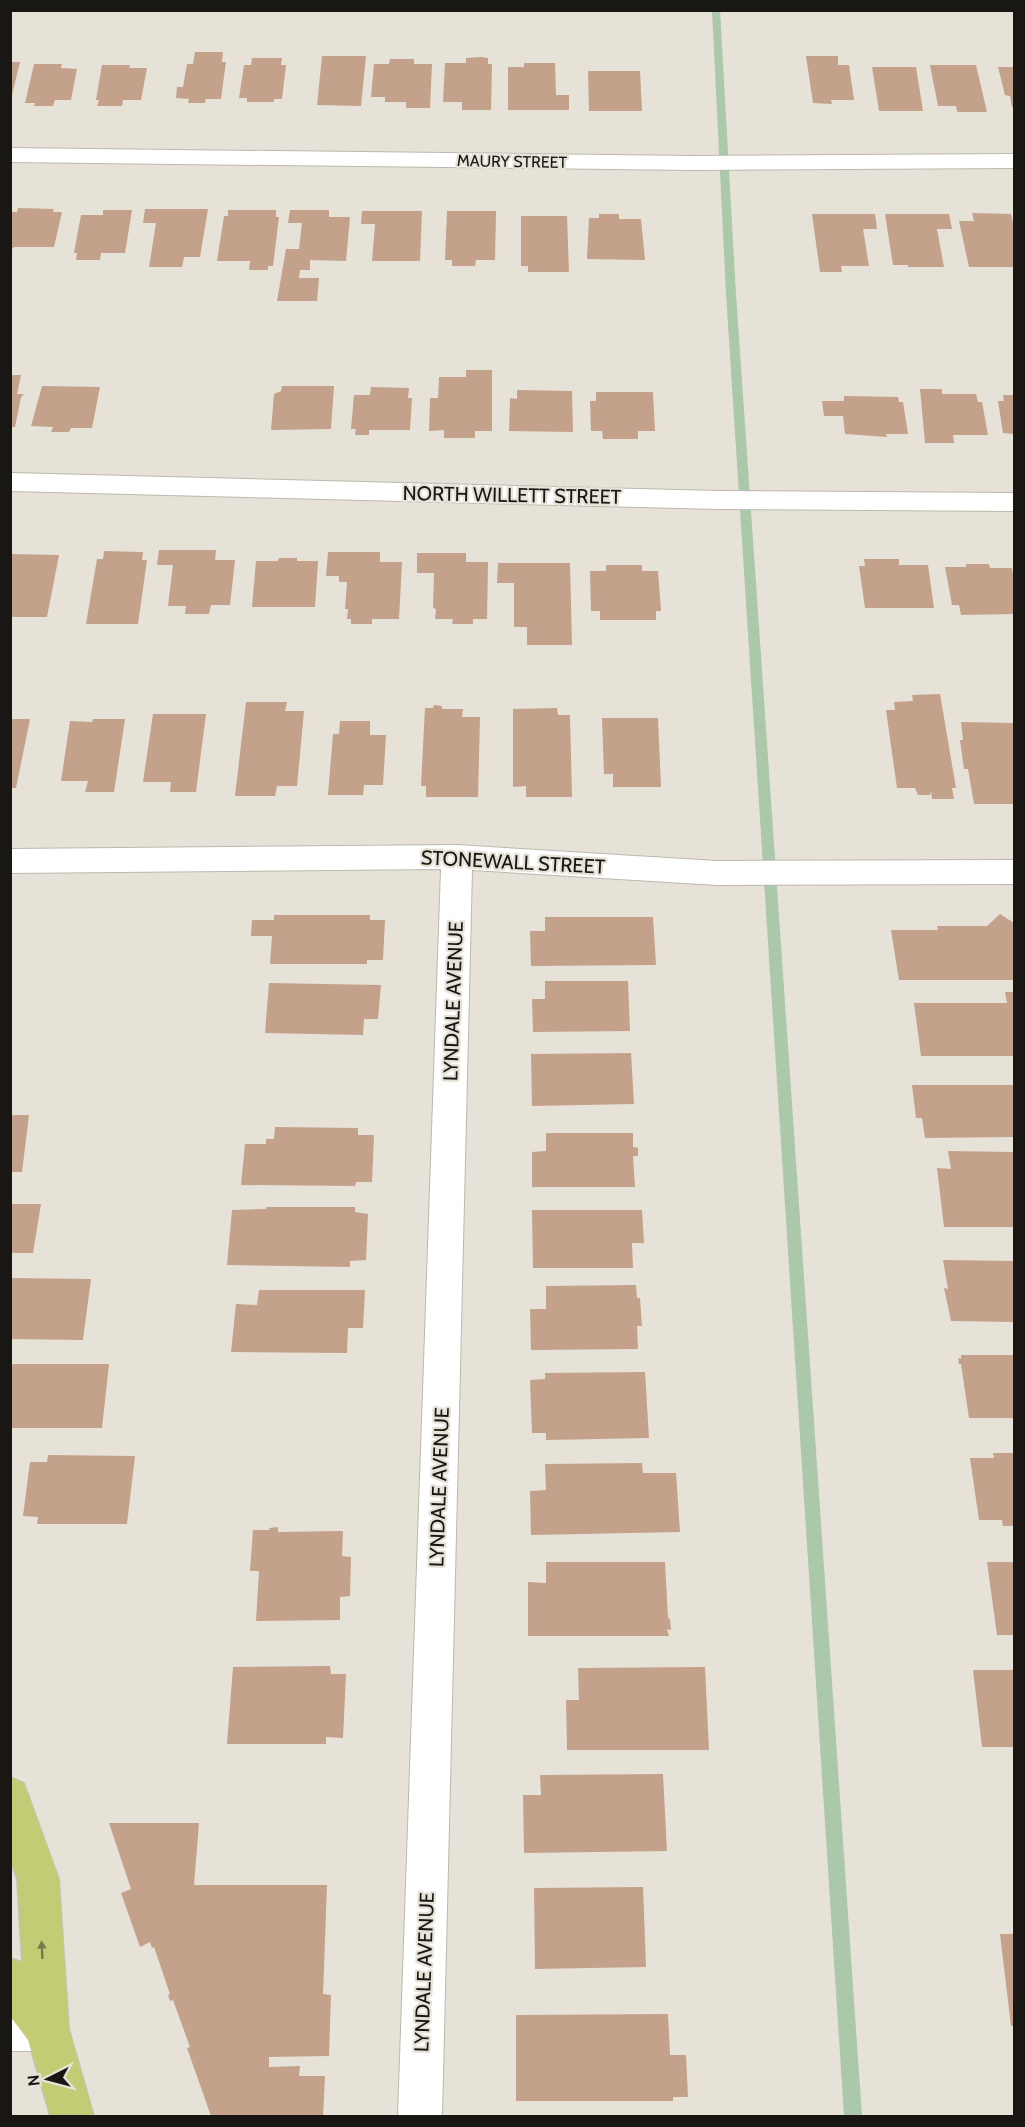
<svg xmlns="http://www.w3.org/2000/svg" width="1025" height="2127" font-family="Cabin,sans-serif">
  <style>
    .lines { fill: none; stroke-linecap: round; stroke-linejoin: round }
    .stream { fill: #abc8ab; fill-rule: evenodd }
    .building { fill: #c3a18a }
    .minor-casing { stroke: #bdb8ae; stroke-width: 2 }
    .major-casing { stroke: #c3c3c2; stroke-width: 2 }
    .minor { fill: #fff; fill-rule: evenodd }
    .major { fill: #c4cb75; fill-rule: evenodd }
    .oneway { fill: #777a49 }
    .labels { text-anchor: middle; stroke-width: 4.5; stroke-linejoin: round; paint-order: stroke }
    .far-street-label { font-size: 16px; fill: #191713; stroke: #e7e2d7 }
    .street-label { font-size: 20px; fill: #191713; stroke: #e7e2d7 }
  </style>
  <rect width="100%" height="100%" fill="#e7e2d7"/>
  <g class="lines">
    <polygon class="stream" points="712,10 720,10 736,294 862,2116 844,2116 726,294"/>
  </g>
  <g class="building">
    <polygon points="195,52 223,52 222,62 226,62 221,99 206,99 205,103 188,103 189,99 176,98 177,87 183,87 187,64 193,64"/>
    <polygon points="322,56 366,56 361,106 317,105"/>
    <polygon points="806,56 838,56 838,65 849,65 854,100 831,100 832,104 813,103"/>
    <polygon points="481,57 488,58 488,64 492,64 491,110 462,110 462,102 443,102 445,63 466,63 466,58"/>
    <polygon points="252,58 282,58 281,65 286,65 282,99 274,99 274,102 247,102 247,98 239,98 244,65 251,65"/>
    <polygon points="390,59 414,59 414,64 432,64 430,108 406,108 406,102 385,102 385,97 371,97 374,64 389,64"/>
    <polygon points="10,62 20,62 11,99 10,99"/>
    <polygon points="524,63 555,63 556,95 569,95 569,110 508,110 508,67 524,67"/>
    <polygon points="34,64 62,64 61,68 77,69 71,100 55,100 53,106 34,106 35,103 25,103"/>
    <polygon points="102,65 130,65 129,68 147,68 141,100 123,100 122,106 97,106 99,100 96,100"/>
    <polygon points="930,65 976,65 987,112 957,112 956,106 938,106"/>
    <polygon points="872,67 916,67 923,111 879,111"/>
    <polygon points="998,67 1014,67 1014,107 1012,107 1010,96 1005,95"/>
    <polygon points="588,71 640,71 642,111 589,111"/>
    <polygon points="18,208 54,209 53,212 62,212 54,247 14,247 10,251 10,212 17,212"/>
    <polygon points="145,209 208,209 200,257 184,257 182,267 149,267 156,223 143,223"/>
    <polygon points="103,210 132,210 125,253 101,253 100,260 76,260 77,253 74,253 81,215 103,215"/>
    <polygon points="228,210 276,210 276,217 279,217 273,266 268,266 268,270 249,270 250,261 217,261 224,216 228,216"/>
    <polygon points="290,210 329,210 329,217 350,217 346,261 310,260 310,270 300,270 299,278 319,278 317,301 277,301 286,249 299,249 302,223 288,223"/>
    <polygon points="362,211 422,211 420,261 372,261 375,224 361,224"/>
    <polygon points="447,211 496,211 495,260 476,260 475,266 452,266 452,260 445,260"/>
    <polygon points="972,213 1011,214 1014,228 1014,267 969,267 959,221 974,221"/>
    <polygon points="599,214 619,214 619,219 641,219 645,260 587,259 589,218 599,218"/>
    <polygon points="812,214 875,214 877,229 863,229 869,266 841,266 842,272 820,272"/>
    <polygon points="885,214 949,214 952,229 937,229 944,267 908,267 908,265 893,265"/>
    <polygon points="521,216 567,216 569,272 528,272 528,266 521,266"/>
    <polygon points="466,370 492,370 492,431 475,431 475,438 444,438 444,430 429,431 430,398 438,398 439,377 466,377"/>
    <polygon points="10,375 21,375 17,394 24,394 21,397 15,427 10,427"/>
    <polygon points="42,386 100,387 92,428 71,428 69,432 51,432 53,427 31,426"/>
    <polygon points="282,386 334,386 331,429 271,430 274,394 281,391"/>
    <polygon points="371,387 409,388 408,398 412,398 410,430 369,430 369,435 355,435 356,429 351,429 354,395 370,395"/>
    <polygon points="920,389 942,389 942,394 976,394 978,402 982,402 988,435 953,435 954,443 925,443"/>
    <polygon points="517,390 572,391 573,432 509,431 510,398 517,399"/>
    <polygon points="596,392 653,392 655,431 638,431 638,439 603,439 602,431 591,431 590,401 596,401"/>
    <polygon points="1003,395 1014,395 1014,434 1003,433 998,401 1004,401"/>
    <polygon points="844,396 898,397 899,402 903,402 908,434 886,434 887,437 845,434 843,416 824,416 822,401 844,401"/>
    <polygon points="159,550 216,550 215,560 235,560 230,605 211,605 209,614 185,614 186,606 168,606 173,565 157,565"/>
    <polygon points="104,551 143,552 142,560 147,560 138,624 86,624 97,559 103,559"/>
    <polygon points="328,552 380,552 380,562 402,562 399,619 372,619 372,624 351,624 351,619 347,619 348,609 345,609 347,582 339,582 339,576 326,576"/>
    <polygon points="417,553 466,553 466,562 488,562 487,619 473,619 473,624 452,624 453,619 435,619 436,609 433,608 434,573 417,573"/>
    <polygon points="10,554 59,555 47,617 10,617"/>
    <polygon points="279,558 297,558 297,561 318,561 315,607 252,607 256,561 278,561"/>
    <polygon points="864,559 899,559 899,565 928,565 934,608 865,608 859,566 865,566"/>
    <polygon points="498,563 570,563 572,645 527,645 527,627 514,627 514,583 497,583"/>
    <polygon points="966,564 989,564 990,568 1012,568 1014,580 1014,614 961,615 959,605 952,605 945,567 966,567"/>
    <polygon points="606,565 642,565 642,571 658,571 661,611 656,611 656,620 600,620 600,611 591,611 590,571 606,571"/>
    <polygon points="940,694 956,788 952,788 954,799 932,799 931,791 930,795 918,795 915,788 897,788 886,710 895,710 894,702 913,701 912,695"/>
    <polygon points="246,702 287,702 285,711 304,711 297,786 277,786 275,796 235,796"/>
    <polygon points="434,705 442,706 442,709 463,709 462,717 480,717 478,797 426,797 426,786 421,786 425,708 433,708"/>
    <polygon points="557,708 558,715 570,715 572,797 526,797 526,786 513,787 513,709"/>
    <polygon points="153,714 206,714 196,792 170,792 171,782 143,782"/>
    <polygon points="602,718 658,718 661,787 613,787 613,774 604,774"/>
    <polygon points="10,719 30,719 16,788 10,788"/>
    <polygon points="93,719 125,719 114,792 85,792 88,781 61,781 70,721 92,722"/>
    <polygon points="340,721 370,721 370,735 386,735 383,785 364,785 363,795 328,795 333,734 339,734"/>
    <polygon points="961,722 1014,723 1014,804 974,804 968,769 964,769 960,740 963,740"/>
    <polygon points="1000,914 1014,923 1014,980 899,980 891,930 938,930 937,926 987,926"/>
    <polygon points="274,915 370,915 370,920 385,920 383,960 367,960 367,964 270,964 272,936 251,936 252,920 274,920"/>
    <polygon points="545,917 653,917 656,965 531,966 530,931 545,931"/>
    <polygon points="545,981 628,981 630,1031 533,1032 532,999 545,999"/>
    <polygon points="269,983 381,985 378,1019 364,1019 363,1035 265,1033"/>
    <polygon points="1005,992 1014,992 1014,1056 921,1056 914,1003 1007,1003"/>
    <polygon points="631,1053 634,1104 532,1106 531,1054"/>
    <polygon points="912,1085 1014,1085 1014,1137 925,1138 922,1118 916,1118"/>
    <polygon points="10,1115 29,1115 22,1172 10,1172"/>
    <polygon points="275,1127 358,1128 358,1135 374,1135 372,1182 356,1182 355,1186 241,1185 245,1144 266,1144 266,1139 274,1139"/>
    <polygon points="546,1133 633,1133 633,1147 638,1148 638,1156 633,1156 635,1187 532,1187 532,1152 546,1151"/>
    <polygon points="948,1151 1014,1152 1014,1227 944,1227 937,1168 951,1169"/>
    <polygon points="10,1204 41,1204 33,1253 10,1253"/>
    <polygon points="266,1207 355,1207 355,1212 368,1214 366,1260 350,1261 350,1267 227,1265 232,1210 266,1209"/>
    <polygon points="532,1210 642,1210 644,1243 632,1243 633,1268 533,1268"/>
    <polygon points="943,1260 1014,1261 1014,1322 951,1321 944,1288 948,1289"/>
    <polygon points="10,1278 91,1279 83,1340 10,1339"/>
    <polygon points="636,1285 637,1298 640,1298 642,1326 637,1326 638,1349 531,1350 530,1309 546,1309 546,1286"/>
    <polygon points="259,1290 365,1290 363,1328 348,1328 347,1353 231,1352 236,1304 257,1305"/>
    <polygon points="961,1355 1014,1355 1014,1418 969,1418 961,1364 959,1364 958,1358 961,1359"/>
    <polygon points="13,1364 109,1364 102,1428 10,1428 10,1369"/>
    <polygon points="645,1372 649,1438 546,1440 546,1433 532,1433 530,1380 545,1379 545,1373"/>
    <polygon points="993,1453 1014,1453 1014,1526 1003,1526 1002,1520 979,1520 970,1458 994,1458"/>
    <polygon points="48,1455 135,1456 127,1524 37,1524 38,1517 23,1516 30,1462 47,1462"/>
    <polygon points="642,1463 643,1473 676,1473 680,1532 531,1535 530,1491 546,1490 545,1464"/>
    <polygon points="278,1527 278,1532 343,1531 342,1556 351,1557 350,1596 340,1597 340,1620 256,1621 259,1571 250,1571 253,1530 270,1530 269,1528"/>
    <polygon points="546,1562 665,1562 668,1618 670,1619 671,1630 667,1629 669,1636 528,1636 528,1582 546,1583"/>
    <polygon points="987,1562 1014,1562 1014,1635 997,1635"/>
    <polygon points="330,1666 331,1674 346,1674 343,1738 326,1737 326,1744 227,1744 233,1667"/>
    <polygon points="705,1667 709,1750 567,1750 566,1700 579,1700 578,1668"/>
    <polygon points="973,1670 1014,1670 1014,1747 982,1747"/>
    <polygon points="663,1774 667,1851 524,1853 523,1795 541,1795 540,1775"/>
    <polygon points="109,1823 199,1823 194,1885 327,1885 323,1994 331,1995 329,2056 269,2057 269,2067 300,2066 299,2076 325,2076 323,2116 211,2116 187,2048 190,2047 173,2000 170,2001 168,1995 170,1994 154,1947 152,1948 150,1942 140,1947 121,1893 131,1889"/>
    <polygon points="643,1887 646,1967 535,1969 534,1888"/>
    <polygon points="1000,1934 1014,1934 1014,2026 1011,2026"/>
    <polygon points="668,2014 670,2055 686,2055 688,2097 673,2097 673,2101 516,2101 516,2015"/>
  </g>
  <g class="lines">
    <g class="minor-casing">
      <g id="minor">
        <polygon points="10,148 692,156 1014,154 1014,168 692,170 10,162"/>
        <polygon points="10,473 719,491 1014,493 1014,511 719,509 10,491"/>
        <polygon points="457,845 717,861 1014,860 1014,884 717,885 472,870 442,2116 398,2116 441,869 10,873 10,849"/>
        <polygon points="10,2007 47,2007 62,2014 69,2029 62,2044 47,2051 10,2051"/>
      </g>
    </g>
    <g class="major-casing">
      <polygon id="major" points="10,1777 24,1783 59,1879 69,2029 94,2116 50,2116 28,2040 10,2016 10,1958 22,1962 17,1879 10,1859"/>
    </g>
    <use href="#minor" class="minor"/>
    <use href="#major" class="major"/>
  </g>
  <defs><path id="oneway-solid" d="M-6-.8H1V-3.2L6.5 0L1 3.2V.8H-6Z" transform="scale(1.5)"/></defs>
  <use class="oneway" href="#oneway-solid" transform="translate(42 1950) rotate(-93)"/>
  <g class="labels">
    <g class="far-street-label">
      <text transform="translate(512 161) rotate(1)" y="6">MAURY STREET</text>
    </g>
    <g class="street-label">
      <text transform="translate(512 495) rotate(1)" y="7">NORTH WILLETT STREET</text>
      <text transform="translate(513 862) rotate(3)" y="7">STONEWALL STREET</text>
      <text transform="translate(453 1001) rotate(-88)" y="7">LYNDALE AVENUE</text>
      <text transform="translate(439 1487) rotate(-88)" y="7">LYNDALE AVENUE</text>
      <text transform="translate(424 1972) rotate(-88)" y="7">LYNDALE AVENUE</text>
    </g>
  </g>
  <rect width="1025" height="2127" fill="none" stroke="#191713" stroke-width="24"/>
  <g transform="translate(48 2079) rotate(264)" stroke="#e7e2d7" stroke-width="4.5" paint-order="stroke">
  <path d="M0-4.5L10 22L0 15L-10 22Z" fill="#191713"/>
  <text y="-9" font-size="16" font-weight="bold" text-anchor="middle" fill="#191713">N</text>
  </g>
</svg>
